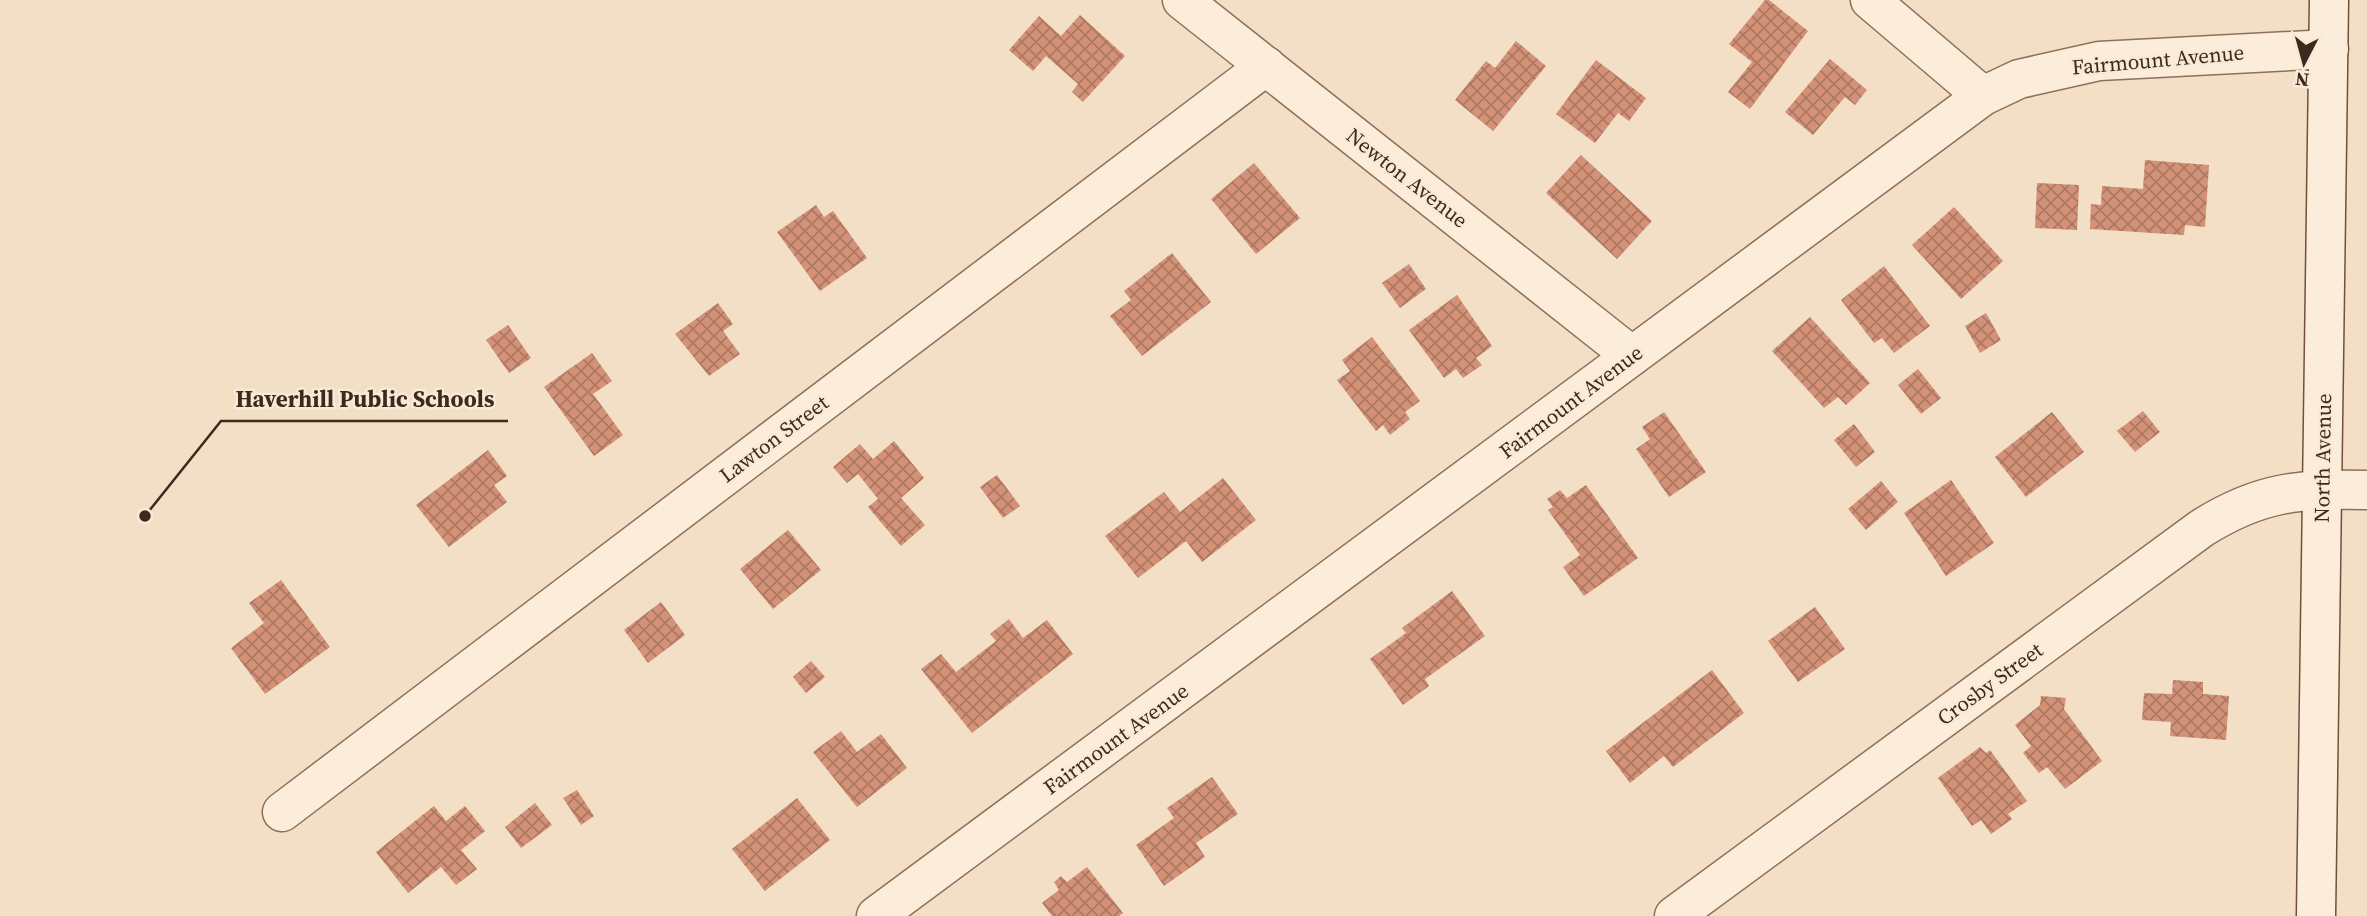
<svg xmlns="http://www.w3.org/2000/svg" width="2367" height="916" font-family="'Source Serif 4',serif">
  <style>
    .building { fill: url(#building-cross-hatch) }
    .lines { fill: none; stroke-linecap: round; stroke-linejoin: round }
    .street-casing { stroke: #8f6f59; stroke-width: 41 }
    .secondary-casing { stroke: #71503c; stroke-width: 41 }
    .street { stroke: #fbedd9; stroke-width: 38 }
    .secondary { stroke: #fbedd9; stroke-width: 38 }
    .labels { text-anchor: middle; stroke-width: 5; stroke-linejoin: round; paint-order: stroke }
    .street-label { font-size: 21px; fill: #3e291e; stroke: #f8ead5 }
    .leader { fill: none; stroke: #3e291e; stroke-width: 2.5 }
    .callout-dot { fill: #3e291e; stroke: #f8ead5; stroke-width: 2.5 }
    .callout-label { font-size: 23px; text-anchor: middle; font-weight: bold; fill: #3e291e; stroke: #f8ead5; stroke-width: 5; stroke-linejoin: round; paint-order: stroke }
  </style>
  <defs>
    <pattern id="building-cross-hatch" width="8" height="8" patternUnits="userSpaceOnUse" patternTransform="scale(1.75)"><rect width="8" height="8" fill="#d39278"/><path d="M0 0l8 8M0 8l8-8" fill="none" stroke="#ad7762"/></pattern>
  </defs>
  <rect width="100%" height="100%" fill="#f2dfc5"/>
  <g class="building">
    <polygon points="1765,0 1769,0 1808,31 1750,109 1728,92 1752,62 1729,44"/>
    <polygon points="1080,15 1125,56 1083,102 1072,92 1078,84 1046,56 1033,71 1009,50 1039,16 1061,36"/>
    <polygon points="1516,41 1546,66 1493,131 1455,100 1486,61 1495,68"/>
    <polygon points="1830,59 1867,90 1855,105 1845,97 1813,135 1785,112"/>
    <polygon points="1596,60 1646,98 1629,121 1618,113 1595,143 1556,114"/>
    <polygon points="1581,155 1652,221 1617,259 1546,193"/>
    <polygon points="2145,160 2209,165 2205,227 2185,225 2184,235 2090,229 2091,204 2101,205 2102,186 2143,189"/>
    <polygon points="1254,163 1300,218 1256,254 1211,199"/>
    <polygon points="2037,183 2079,185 2077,230 2035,228"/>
    <polygon points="816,205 824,217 833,211 867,258 820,291 777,232"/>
    <polygon points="1954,207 2003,261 1961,299 1912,245"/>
    <polygon points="1172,253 1211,302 1142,356 1110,316 1131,300 1124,291"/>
    <polygon points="1409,264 1426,289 1400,308 1382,283"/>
    <polygon points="1884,266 1930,326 1894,353 1882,338 1874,343 1841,300"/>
    <polygon points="1457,295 1492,346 1476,358 1482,365 1463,378 1456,369 1444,378 1409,330"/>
    <polygon points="718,303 733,324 723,331 740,354 709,376 675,334"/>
    <polygon points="1986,313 2001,340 1980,353 1965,326"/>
    <polygon points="1810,317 1870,383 1846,405 1838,397 1824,408 1772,351"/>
    <polygon points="508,325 531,358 509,373 486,340"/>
    <polygon points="1372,337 1420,401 1405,412 1410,419 1390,435 1383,425 1376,431 1337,380 1350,371 1342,360"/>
    <polygon points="592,353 612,381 593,394 623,435 594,456 544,387"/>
    <polygon points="1918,369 1941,398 1921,414 1898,385"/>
    <polygon points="2143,411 2160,432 2135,452 2117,431"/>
    <polygon points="1664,412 1706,472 1669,497 1636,449 1650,439 1642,427"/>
    <polygon points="2052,412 2084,452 2026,497 1995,457"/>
    <polygon points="1854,424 1875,452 1856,467 1834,440"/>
    <polygon points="894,441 924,478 901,498 925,525 901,546 868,507 878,499 858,474 847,483 833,467 860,444 873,459"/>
    <polygon points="488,450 507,476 494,485 507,502 449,547 416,505"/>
    <polygon points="997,475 1020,506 1003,518 980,487"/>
    <polygon points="1223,478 1256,520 1202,562 1186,541 1138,578 1105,536 1164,492 1180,512"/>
    <polygon points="1951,480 1994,543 1946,576 1904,513"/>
    <polygon points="1881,481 1898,502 1866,530 1848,509"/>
    <polygon points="1586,485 1638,558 1584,596 1563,567 1580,555 1548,510 1553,507 1547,499 1560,490 1567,498"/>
    <polygon points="788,530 821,570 773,609 740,569"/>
    <polygon points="281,580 330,647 265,694 231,648 264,623 249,603"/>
    <polygon points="1452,591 1485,636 1425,679 1429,686 1403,705 1370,659 1406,633 1402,628"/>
    <polygon points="661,602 685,635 648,663 624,630"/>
    <polygon points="1815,607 1845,649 1798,682 1768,641"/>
    <polygon points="1009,619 1023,638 1047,620 1073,654 972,733 921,669 941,654 956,672 996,641 990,634"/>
    <polygon points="811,661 825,677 806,693 793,677"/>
    <polygon points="1712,670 1744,713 1673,767 1664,756 1630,783 1606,751"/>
    <polygon points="2173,680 2203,682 2203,694 2229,696 2226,740 2170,736 2171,722 2142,720 2144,693 2172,694"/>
    <polygon points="2041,696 2066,698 2064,709 2102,761 2065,789 2047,767 2039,773 2023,753 2031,746 2015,725 2040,705"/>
    <polygon points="841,731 857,752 881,734 907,768 857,807 813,752"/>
    <polygon points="1980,747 1986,753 1990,750 2027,801 2008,814 2012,819 1991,834 1981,820 1972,826 1938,778"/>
    <polygon points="1212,777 1238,814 1196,843 1205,857 1164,886 1136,845 1174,818 1167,808"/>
    <polygon points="577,790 594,816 581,825 563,798"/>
    <polygon points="797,798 830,840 765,891 732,849"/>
    <polygon points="535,803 552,825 521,848 505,827"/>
    <polygon points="434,806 446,821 465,806 485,831 461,850 477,869 456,885 441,867 408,893 376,852"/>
    <polygon points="1087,867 1123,913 1119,916 1052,916 1042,903 1059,890 1054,882 1061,876 1067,882"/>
  </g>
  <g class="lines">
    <g class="street-casing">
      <g id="street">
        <polyline points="1182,0 1632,356"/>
        <polyline points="1870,0 1983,96"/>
        <polyline points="282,812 1266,66"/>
        <polyline points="876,916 1983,96 2019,79 2099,61 2329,49"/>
        <path d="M1674,916L2202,528C2261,491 2299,489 2367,490"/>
      </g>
    </g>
    <g class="secondary-casing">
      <polyline id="secondary" points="2316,916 2329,0"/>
    </g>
    <use href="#street" class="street"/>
    <use href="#secondary" class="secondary"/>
  </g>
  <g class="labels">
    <g class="street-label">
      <text transform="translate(2158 60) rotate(-5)" y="7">Fairmount Avenue</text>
      <text transform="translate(1407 178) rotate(38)" y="7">Newton Avenue</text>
      <text transform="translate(1571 402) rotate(-37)" y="7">Fairmount Avenue</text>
      <text transform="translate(774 439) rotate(-37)" y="7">Lawton Street</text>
      <text transform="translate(2323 458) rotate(-89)" y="7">North Avenue</text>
      <text transform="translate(1990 684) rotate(-36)" y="7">Crosby Street</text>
      <text transform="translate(1116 739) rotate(-36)" y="7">Fairmount Avenue</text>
    </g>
  </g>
  <path class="leader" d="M145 516L221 421H508"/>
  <circle class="callout-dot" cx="145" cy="516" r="7"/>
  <g class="callout-label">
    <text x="365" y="407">Haverhill Public Schools</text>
  </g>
  <g transform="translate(2304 63) rotate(186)" stroke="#f8ead5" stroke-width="5" paint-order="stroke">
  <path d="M0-5L12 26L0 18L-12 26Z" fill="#3e291e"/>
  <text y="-10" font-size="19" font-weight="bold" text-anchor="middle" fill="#3e291e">N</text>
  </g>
</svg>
